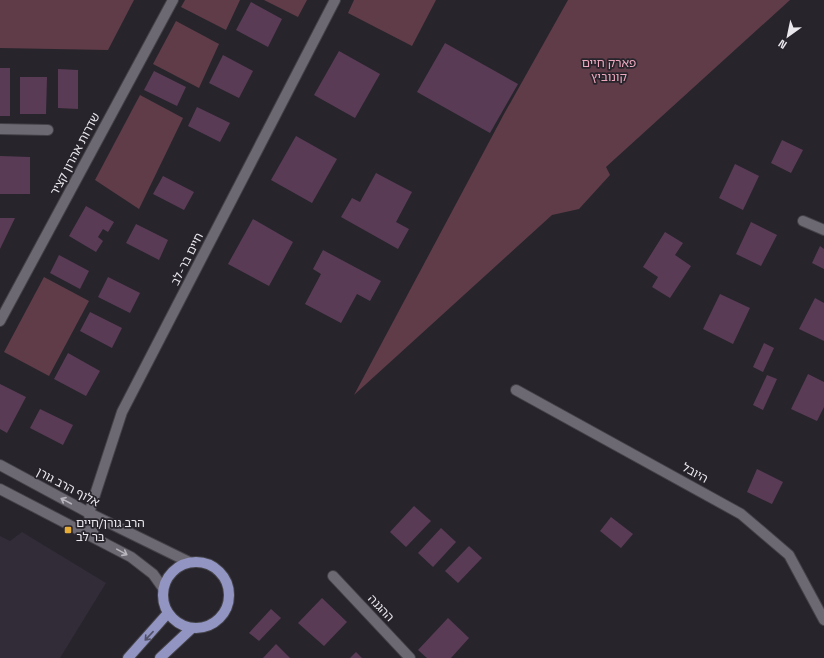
<svg xmlns="http://www.w3.org/2000/svg" width="824" height="658" font-family="'Space Grotesk','Noto Sans Hebrew',sans-serif">
  <style>
    .built { fill: #322c39 }
    .green { fill: #5f3c47 }
    .building { fill: #5a3b55 }
    .lines { fill: none; stroke-linecap: round; stroke-linejoin: round }
    .minor-casing { stroke: #444248; stroke-width: 12 }
    .major-casing { stroke: #444248; stroke-width: 12 }
    .minor { stroke: #6d6973; stroke-width: 10 }
    .major { stroke: #9295c2; stroke-width: 10 }
    .oneway { stroke: #b8b5bc }
    .oneway2 { stroke: #525168 }
    .poi-dot { fill: #e6ad36; stroke: #27242c; stroke-width: 1.5 }
    .labels { text-anchor: middle; stroke-width: 3.5; stroke-linejoin: round; paint-order: stroke }
    .park-label { font-size: 12px; fill: #efa9be; stroke: #27242c }
    .street-label { font-size: 12px; fill: #eae8ed; stroke: #27242c }
    .poi-label { font-size: 12px; fill: #eae8ed; stroke: #27242c; text-anchor: start }
  </style>
  <rect width="100%" height="100%" fill="#27242c"/>
  <polygon class="built" points="22,532 106,583 60,658 0,658 0,536 10,541"/>
  <g class="green">
    <polygon points="0,0 134,0 108,50 0,48"/>
    <polygon points="185,0 240,0 226,30 181,7"/>
    <polygon points="264,0 307,0 298,17"/>
    <polygon points="354,0 436,0 412,46 348,13"/>
    <polygon points="568,0 790,0 606,167 610,175 579,209 552,215 354,395 504,114"/>
    <polygon points="176,21 219,44 199,88 153,64"/>
    <polygon points="140,95 183,118 139,209 95,180"/>
    <polygon points="44,277 89,301 49,376 4,352"/>
  </g>
  <g class="building">
    <polygon points="251,2 282,19 268,47 236,30"/>
    <polygon points="445,43 518,84 490,133 417,92"/>
    <polygon points="339,51 380,74 355,118 314,95"/>
    <polygon points="223,55 253,71 239,98 209,83"/>
    <rect x="0" y="68" width="10" height="48"/>
    <polygon points="58,69 78,70 78,109 58,108"/>
    <polygon points="154,71 186,87 177,106 144,90"/>
    <polygon points="20,77 47,77 46,114 20,114"/>
    <polygon points="197,107 230,123 220,142 188,126"/>
    <polygon points="296,136 337,159 312,203 271,180"/>
    <polygon points="782,140 803,150 791,173 771,163"/>
    <polygon points="0,156 30,157 30,194 0,194"/>
    <polygon points="735,164 759,176 743,210 719,198"/>
    <polygon points="376,173 412,192 396,222 409,229 398,249 341,217 352,198 360,202"/>
    <polygon points="163,176 194,192 184,210 153,194"/>
    <polygon points="86,206 114,222 108,232 103,229 98,237 103,241 96,252 69,236"/>
    <polygon points="0,218 15,218 0,249"/>
    <polygon points="253,219 293,242 269,286 228,264"/>
    <polygon points="751,222 777,235 761,266 736,254"/>
    <polygon points="136,224 168,240 159,260 126,243"/>
    <polygon points="665,232 683,243 675,255 691,266 670,298 652,287 658,277 643,267"/>
    <polygon points="820,246 824,249 824,269 812,263"/>
    <polygon points="323,250 381,281 370,301 357,294 341,323 305,304 321,274 313,269"/>
    <polygon points="59,255 89,271 80,289 50,273"/>
    <polygon points="108,277 140,293 130,313 98,297"/>
    <polygon points="720,294 750,308 733,344 703,329"/>
    <polygon points="815,298 824,303 824,341 799,329"/>
    <polygon points="90,312 122,328 112,348 80,331"/>
    <polygon points="764,343 774,348 763,372 753,367"/>
    <polygon points="68,353 100,371 86,396 54,379"/>
    <polygon points="808,374 824,382 824,407 817,421 791,409"/>
    <polygon points="767,375 777,379 763,410 753,405"/>
    <polygon points="0,384 26,397 7,433 0,429"/>
    <polygon points="40,409 73,425 63,445 30,428"/>
    <polygon points="757,469 783,482 772,504 747,492"/>
    <polygon points="414,506 431,521 406,547 390,532"/>
    <polygon points="611,517 633,534 621,548 600,531"/>
    <polygon points="441,528 456,542 433,567 418,553"/>
    <polygon points="469,546 482,558 458,583 445,571"/>
    <polygon points="322,598 347,622 324,646 298,623"/>
    <polygon points="271,609 281,618 259,641 249,633"/>
    <polygon points="448,618 469,638 451,658 427,658 418,650"/>
    <polygon points="276,644 290,658 263,658"/>
    <polygon points="356,652 362,658 350,658"/>
  </g>
  <g class="lines">
    <g class="minor-casing">
      <g id="minor">
        <polyline points="0,129 48,130"/>
        <polyline points="803,221 824,230"/>
        <polyline points="0,321 173,0"/>
        <polyline points="516,390 741,514 789,555 824,620"/>
        <polyline points="0,465 89,513 189,562"/>
        <polyline points="0,489 131,557 153,574 163,588"/>
        <polyline points="96,538 91,529 89,513 122,412 335,0"/>
        <polyline points="333,576 410,658"/>
      </g>
    </g>
    <g class="major-casing">
      <g id="major">
        <circle cx="196" cy="595" r="33"/>
        <polyline points="128,658 168,613"/>
        <polyline points="160,658 192,628"/>
      </g>
    </g>
    <use href="#minor" class="minor"/>
    <use href="#major" class="major"/>
  </g>
  <defs><path id="oneway-shaft" d="M-6 0H5M1.5-3L5.5 0L1.5 3" fill="none" stroke-width="1.6" stroke-linecap="round" stroke-linejoin="round"/></defs>
  <g class="oneway">
    <use href="#oneway-shaft" transform="translate(66 501) rotate(-152)"/>
    <use href="#oneway-shaft" transform="translate(122 552) rotate(29)"/>
  </g>
  <use class="oneway2" href="#oneway-shaft" transform="translate(149 636) rotate(133)"/>
  <rect class="poi-dot" x="64" y="526" width="8" height="8" rx="2"/>
  <g class="labels">
    <g class="park-label">
      <text x="609" y="67">פארק חיים<tspan x="609" dy="14">קונוביץ</tspan></text>
    </g>
    <g class="street-label">
      <text transform="translate(75 154) rotate(-62)" y="4">שדרות אהרון קציר</text>
      <text transform="translate(187 259) rotate(-63)" y="4">חיים בר-לב</text>
      <text transform="translate(695 473) rotate(29)" y="4">היובל</text>
      <text transform="translate(68 487) rotate(28)" y="4">אלוף הרב גורן</text>
      <text transform="translate(381 608) rotate(47)" y="4">ההגנה</text>
    </g>
    <g class="poi-label">
      <text x="76" y="527">הרב גורן/חיים<tspan x="76" dy="14">בר לב</tspan></text>
    </g>
  </g>
  <g transform="translate(788 36) rotate(213)" stroke="#27242c" stroke-width="3" paint-order="stroke">
  <path d="M0-3L7 15L0 10L-7 15Z" fill="#eae8ed"/>
  <text y="-6" font-size="11" font-weight="bold" text-anchor="middle" fill="#eae8ed">N</text>
  </g>
</svg>
